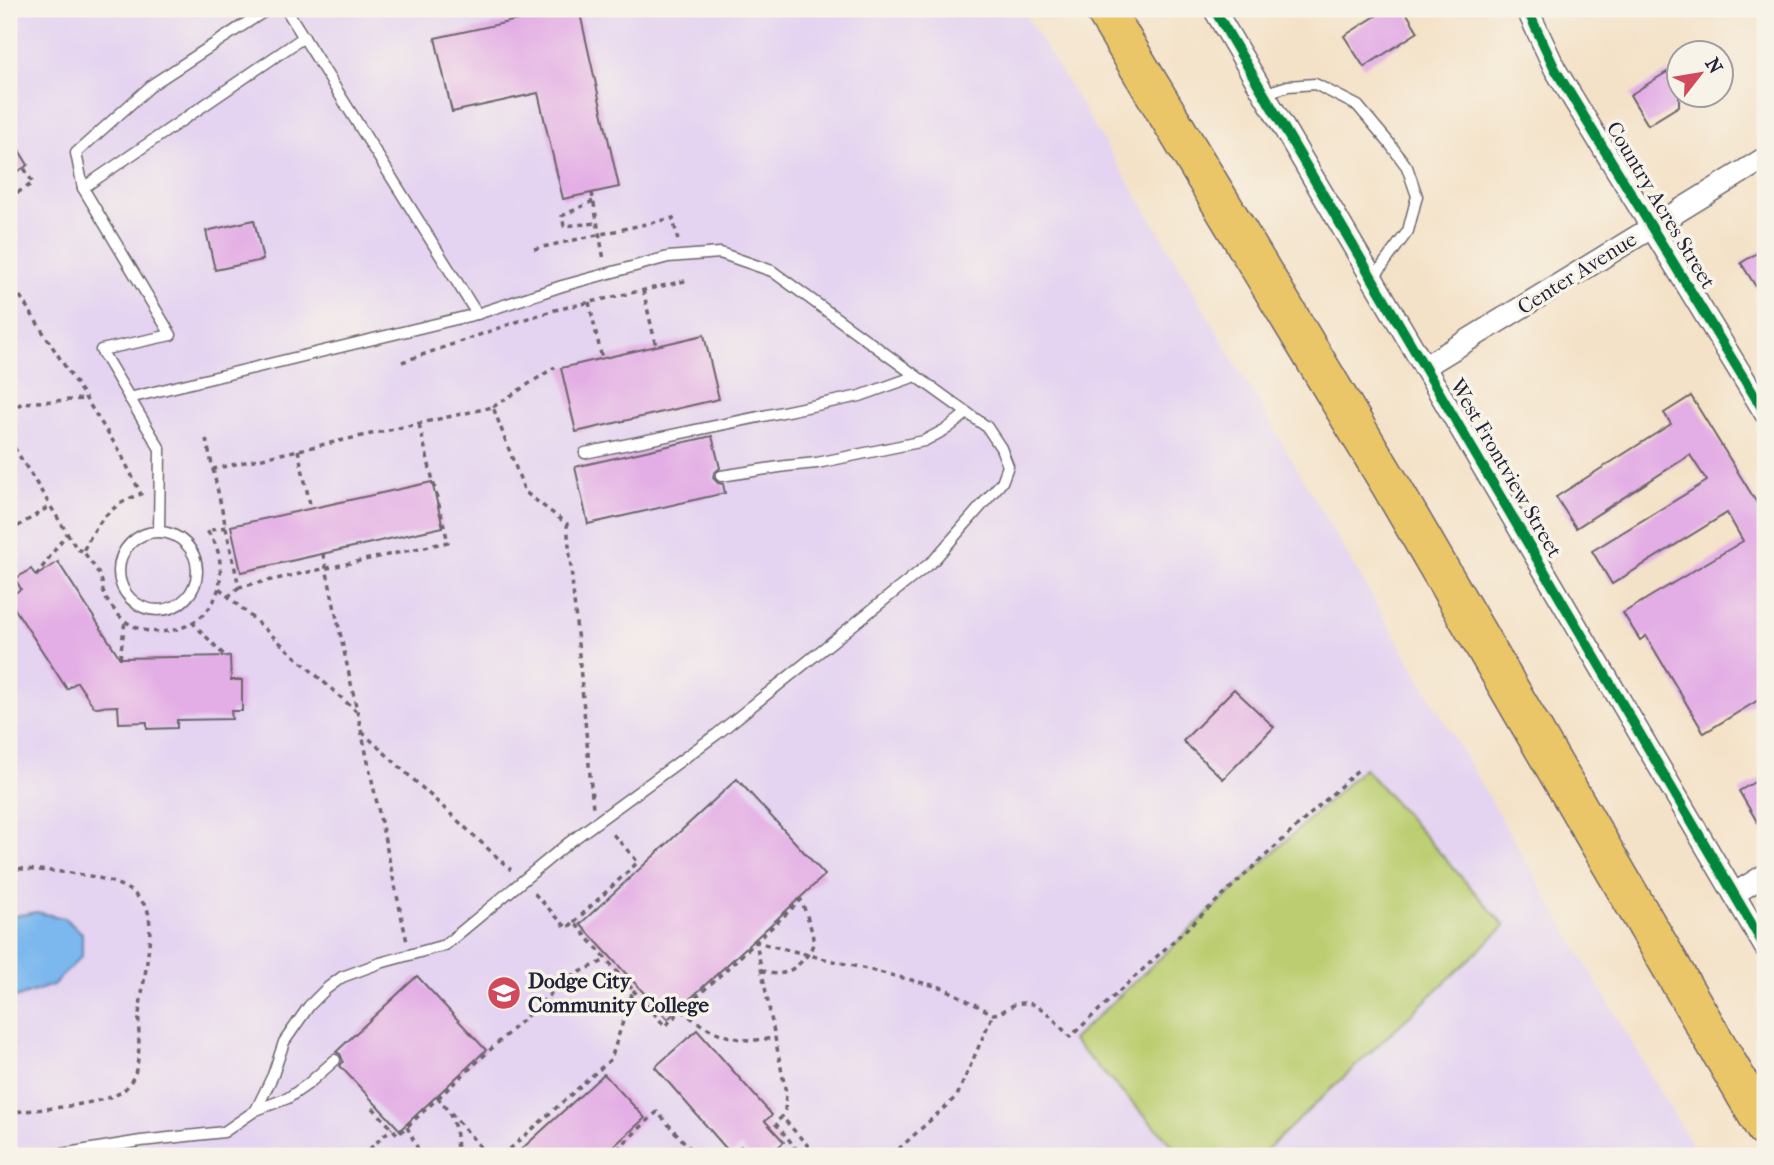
<svg xmlns="http://www.w3.org/2000/svg" width="1774" height="1165" font-family="'IM FELL French Canon',serif">
  <style>
    .built { fill: #e4d3f1 }
    .green { fill: #bbcd70; stroke: #6e7856; stroke-width: 2 }
    .water { fill: #7bb8ee; stroke: #4e6d94; stroke-width: 2 }
    .building { fill: #e3ade5 }
    .lines { fill: none; stroke-linecap: round; stroke-linejoin: round }
    .lane-casing { stroke: #6c656c; stroke-width: 13 }
    .street-casing { stroke: #6c656c; stroke-width: 24 }
    .highway-casing { stroke: #6c656c; stroke-width: 41 }
    .path { stroke: #6c656c; stroke-width: 3.5; stroke-dasharray: 5 5; stroke-linecap: butt }
    .lane { stroke: #fff; stroke-width: 10 }
    .street { stroke: #fff; stroke-width: 21 }
    .highway { stroke: #ebc669; stroke-width: 38 }
    .cycleway-casing { stroke: #f7f3e8; stroke-width: 15 }
    .cycleway { stroke: #00873e; stroke-width: 10 }
    .labels { text-anchor: middle; stroke-width: 7; stroke-linejoin: round; paint-order: stroke }
    .street-label { font-size: 21px; fill: #22223b; stroke: #f7f3e8 }
    .poi-label { font-size: 21px; font-weight: bold; fill: #22223b; stroke: #f7f3e8; text-anchor: start }
  </style>
  <rect width="100%" height="100%" fill="#f7f3e8"/>
  <filter id="ink" filterUnits="userSpaceOnUse"><feTurbulence type="fractalNoise" baseFrequency=".0143" numOctaves="2"/><feDisplacementMap in="SourceGraphic" scale="14" xChannelSelector="R" yChannelSelector="G"/><feConvolveMatrix kernelMatrix="1 2 1 2 8 2 1 2 1" color-interpolation-filters="sRGB"/></filter>
  <filter id="wash" filterUnits="userSpaceOnUse"><feTurbulence type="fractalNoise" baseFrequency=".00686" numOctaves="4" result="noise"/><feDisplacementMap in="SourceGraphic" scale="28" xChannelSelector="R" yChannelSelector="G"/><feGaussianBlur stdDeviation="1.57" result="paint"/><feColorMatrix in="noise" values="0 0 0 0 0 0 0 0 0 0 0 0 0 0 0 0 0 1.4 0 .05"/><feComposite in="paint" operator="in"/></filter>
  <g filter="url(#wash)">
    <rect width="100%" height="100%" fill="#f4e2c8"/>
    <polygon class="built" points="9,9 1022,9 1152,220 1698,1156 9,1156"/>
    <polygon class="green" points="1364,768 1505,926 1260,1156 1183,1156 1072,1040"/>
    <polygon class="water" points="36,912 64,918 82,933 82,956 53,985 9,1000 9,917"/>
    <g id="blocks">
      <g class="building">
        <polygon points="568,9 579,9 619,187 563,199 538,93 452,112 435,38"/>
        <polygon points="1387,9 1404,9 1418,32 1364,67 1344,36"/>
        <polygon points="1679,70 1679,106 1648,125 1630,95 1667,72 1670,76"/>
        <polygon points="9,134 28,165 9,177"/>
        <polygon points="254,220 263,260 215,270 206,231"/>
        <polygon points="1765,248 1765,301 1741,263"/>
        <polygon points="704,335 719,399 576,432 561,368"/>
        <polygon points="1691,396 1765,516 1765,696 1704,733 1646,636 1640,640 1623,613 1743,541 1727,513 1612,584 1592,551 1707,481 1690,455 1576,528 1556,497 1671,424 1664,413"/>
        <polygon points="712,436 720,468 714,473 713,478 718,483 723,484 725,493 588,524 575,467"/>
        <polygon points="432,482 443,527 241,572 231,526"/>
        <polygon points="58,562 120,658 230,656 231,680 242,680 242,711 231,711 232,719 177,720 177,728 147,729 147,722 119,723 118,706 94,707 77,682 67,689 9,600 9,597 21,589 15,579 31,569 36,576"/>
        <polygon points="1234,689 1274,727 1223,779 1183,741"/>
        <polygon points="1765,776 1765,835 1739,791"/>
        <polygon points="737,779 825,875 668,1019 580,924"/>
        <polygon points="417,976 486,1050 400,1130 340,1066 343,1062 342,1058 340,1054 336,1052"/>
        <polygon points="697,1030 772,1115 765,1121 784,1142 768,1156 750,1156 741,1146 731,1154 655,1067"/>
        <polygon points="604,1074 645,1118 603,1156 514,1156"/>
      </g>
    </g>
  </g>
  <g filter="url(#ink)">
    <use href="#blocks" fill-opacity="0" stroke="#6c656c" stroke-width="2"/>
    <g class="lines">
      <g class="lane-casing">
        <g id="lane">
          <polyline points="286,9 477,314"/>
          <polyline points="1263,94 1288,86 1315,84 1358,106 1390,144 1407,167 1417,196 1408,231 1372,280"/>
          <polyline points="83,188 76,153 153,84 268,9"/>
          <polyline points="129,398 477,314 562,286 668,257 720,253 772,271 916,376"/>
          <polyline points="721,476 786,466 817,463 924,441 948,428 967,413"/>
          <polyline points="159,532 160,449 101,350 171,335 83,188 304,37"/>
          <circle cx="158" cy="571" r="39"/>
          <polyline points="256,1110 288,1098 308,1084 335,1060"/>
          <polyline points="49,1156 141,1141 224,1132 256,1110 273,1075 284,1042 309,1006 326,989 342,977 380,963 445,945 567,844 717,734 934,560 1002,482 1008,466 1001,448 987,427 916,376 860,396 585,453"/>
        </g>
      </g>
      <g class="street-casing">
        <g id="street">
          <polyline points="1214,9 1765,947"/>
          <polyline points="1527,9 1555,69 1765,413"/>
          <polyline points="1424,367 1765,158"/>
          <polyline points="1734,894 1765,875"/>
        </g>
      </g>
      <g class="highway-casing">
        <polyline id="highway" points="1104,9 1390,484 1765,1128"/>
      </g>
      <g class="path">
        <polyline points="592,193 604,260"/>
        <polyline points="9,198 33,183 24,168"/>
        <polyline points="593,201 562,216 564,226 597,223"/>
        <polyline points="534,249 673,218 678,241"/>
        <path d="M9,279L120,452L141,494C109,505 97,523 83,551C89,560 97,569 101,579C103,583 102,586 103,590C104,598 111,606 117,613C141,643 192,635 212,604C215,599 217,593 219,588"/>
        <polyline points="643,290 656,346"/>
        <polyline points="589,302 602,359"/>
        <polyline points="402,362 519,321 555,310 689,280"/>
        <polyline points="493,407 555,367"/>
        <polyline points="9,412 22,403 86,399"/>
        <polyline points="9,439 77,549 82,551"/>
        <polyline points="206,439 213,469 493,407 525,492 567,524 593,808"/>
        <polyline points="298,450 311,509"/>
        <polyline points="213,469 239,587 448,542 419,424"/>
        <path d="M226,527L207,531C221,548 222,567 219,588L356,711"/>
        <polyline points="9,532 50,506"/>
        <polyline points="323,554 407,942"/>
        <polyline points="36,576 67,533"/>
        <polyline points="228,597 239,587"/>
        <polyline points="192,622 225,656"/>
        <polyline points="120,658 125,621"/>
        <polyline points="362,732 511,870"/>
        <path d="M9,868C44,871 105,871 133,893C137,896 145,904 147,909C156,929 141,991 139,1015C138,1033 141,1055 135,1073C133,1079 128,1087 123,1091C106,1104 33,1111 9,1112"/>
        <polyline points="574,922 638,862 610,831"/>
        <path d="M761,970C769,973 775,975 783,973C794,971 812,954 813,943C814,932 805,911 801,900L756,942L786,1093L785,1110L782,1117"/>
        <path d="M633,990L665,1026L756,942L944,988L993,1014C1002,1014 1006,1008 1014,1005C1038,995 1056,1023 1070,1037L1359,769"/>
        <path d="M682,1010C700,1027 727,1040 753,1040C760,1040 768,1039 775,1038"/>
        <polyline points="438,1098 569,977 606,960"/>
        <path d="M373,1108L398,1135L438,1098C456,1119 456,1129 457,1156"/>
        <polyline points="451,1113 488,1156"/>
        <polyline points="407,1127 417,1147 419,1156"/>
        <polyline points="362,1156 392,1128"/>
        <polyline points="502,1156 611,1059 633,990 574,922 567,928 531,890"/>
        <polyline points="610,1156 657,1112 697,1156"/>
        <polyline points="784,1156 795,1147 775,1123 782,1117 817,1156"/>
        <polyline points="891,1156 957,1096 993,1014"/>
      </g>
      <use href="#lane" class="lane"/>
      <use href="#street" class="street"/>
      <use href="#highway" class="highway"/>
      <g class="cycleway-casing">
        <g id="cycleway">
          <polyline points="1214,9 1765,947"/>
          <polyline points="1527,9 1555,69 1765,413"/>
        </g>
      </g>
      <use href="#cycleway" class="cycleway"/>
    </g>
  </g>
  <defs>
    <g id="university-disc" transform="scale(1.75)"><circle r="9.5" fill="#d1495b" stroke="#f7f3e8"/><path d="M0-5L7-2L0 1L-7-2ZM-4 1L0 2.5L4 1V4Q0 6-4 4Z" fill="#fff"/></g>
  </defs>
  <g fill-rule="evenodd">
    <use href="#university-disc" x="504" y="993"/>
  </g>
  <g class="labels">
    <g class="street-label">
      <text transform="translate(1661 205) rotate(59)" y="7">Country Acres Street</text>
      <text transform="translate(1577 273) rotate(-32)" y="7">Center Avenue</text>
      <text transform="translate(1506 468) rotate(60)" y="7">West Frontview Street</text>
    </g>
    <g class="poi-label">
      <text x="528" y="988">Dodge City<tspan x="528" dy="24">Community College</tspan></text>
    </g>
  </g>
  <rect width="1774" height="1165" fill="none" stroke="#f7f3e8" stroke-width="35"/>
  <g transform="translate(1700 74) rotate(59)"><circle r="33" fill="#f7f3e8" stroke="#a29fa3" stroke-width="2"/>
  <path d="M0-5L12 26L0 18L-12 26Z" fill="#d1495b"/>
  <text y="-10" font-size="19" font-weight="bold" text-anchor="middle" fill="#22223b">N</text>
  </g>
</svg>
